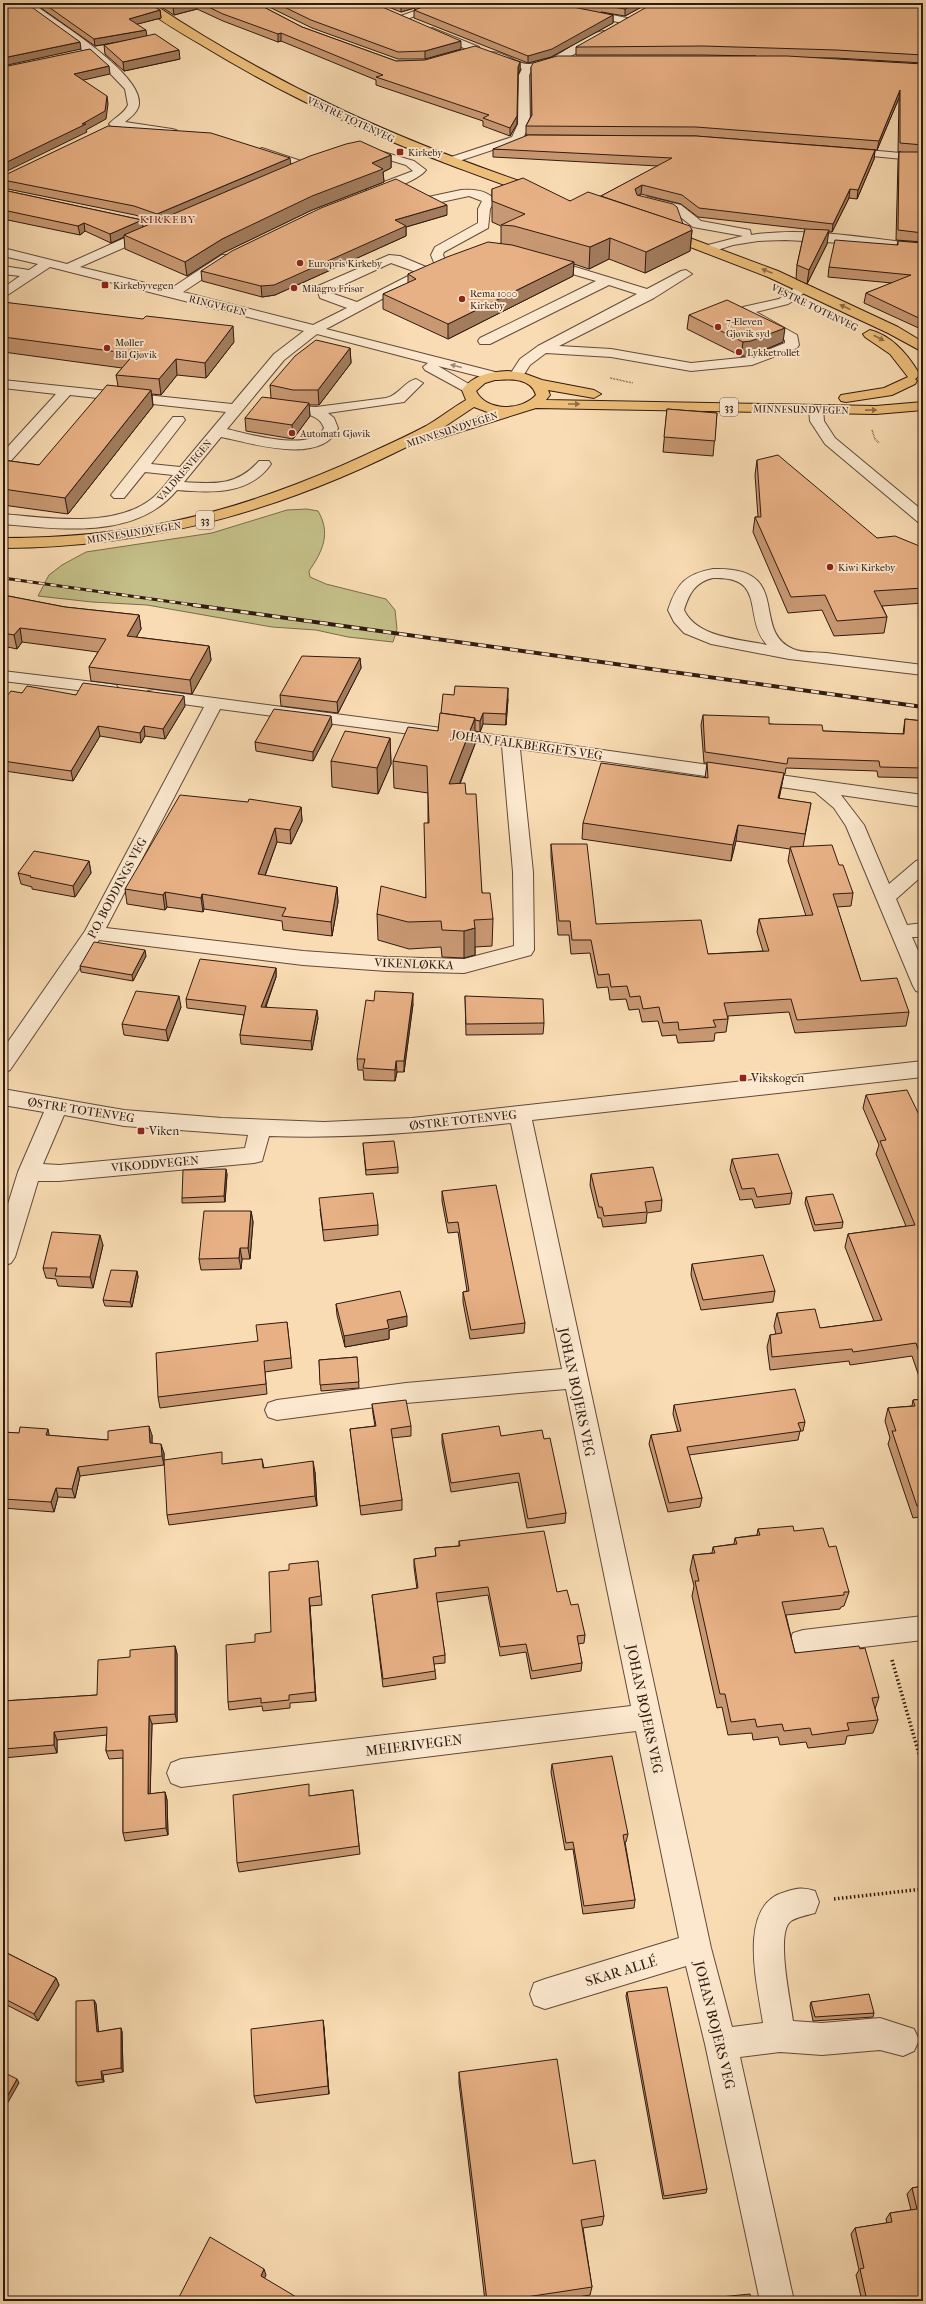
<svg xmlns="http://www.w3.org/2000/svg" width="926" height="2304" font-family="'IM FELL French Canon',serif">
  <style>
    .green { fill: #c4bf88; stroke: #7a6c4c }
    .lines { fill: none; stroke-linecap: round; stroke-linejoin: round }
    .minor-casing { stroke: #624a3a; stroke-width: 2 }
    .major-casing { stroke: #301a11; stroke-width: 2 }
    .path-far1 { stroke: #301a11; stroke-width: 1.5; stroke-dasharray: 0.5 1; stroke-linecap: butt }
    .path { stroke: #301a11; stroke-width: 3.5; stroke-dasharray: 1.5 2.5; stroke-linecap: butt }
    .minor { fill: #fbe8ce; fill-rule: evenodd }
    .major { fill: #ecbe7a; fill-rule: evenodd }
    .rail-far1-casing { stroke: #301a11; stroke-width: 3 }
    .rail-casing { stroke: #301a11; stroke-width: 4 }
    .rail-far1 { stroke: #fbe8ce; stroke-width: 2; stroke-dasharray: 6; stroke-linecap: butt }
    .rail { stroke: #fbe8ce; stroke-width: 2.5; stroke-dasharray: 8; stroke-linecap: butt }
    .wall { fill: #c89872; stroke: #301a11 }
    .shaded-wall { fill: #a27c5d; stroke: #301a11 }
    .building { fill: #e8b185; stroke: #301a11 }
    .oneway { fill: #8e6c46 }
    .oneway2 { fill: #a08b79 }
    .poi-dot { fill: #8f2418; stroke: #fbe8ce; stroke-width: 1.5 }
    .labels { text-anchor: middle; stroke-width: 3.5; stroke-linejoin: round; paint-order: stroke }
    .far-street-label { font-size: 10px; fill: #301a11; stroke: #fbe8ce }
    .far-poi-label { font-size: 10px; fill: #301a11; stroke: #fbe8ce; text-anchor: start }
    .far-neighbourhood-label { font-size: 11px; letter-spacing: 1px; fill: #7a1f14; stroke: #fbe8ce }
    .shield { fill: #fbe8ce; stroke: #6d584a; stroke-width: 1 }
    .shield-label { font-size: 11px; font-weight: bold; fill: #301a11 }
    .street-label { font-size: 12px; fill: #301a11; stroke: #fbe8ce }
    .poi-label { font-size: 12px; fill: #301a11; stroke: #fbe8ce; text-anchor: start }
    .near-street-label { font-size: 14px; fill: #301a11; stroke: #fbe8ce }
  </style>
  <rect width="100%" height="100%" fill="#f9dcb3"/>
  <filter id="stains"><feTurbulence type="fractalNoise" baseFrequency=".005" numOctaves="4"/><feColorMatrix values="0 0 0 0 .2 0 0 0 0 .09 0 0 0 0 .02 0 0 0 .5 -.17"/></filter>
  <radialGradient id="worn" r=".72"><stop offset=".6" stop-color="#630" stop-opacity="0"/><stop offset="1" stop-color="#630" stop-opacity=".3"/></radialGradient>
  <path class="green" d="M307,509L318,511C331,533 323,551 309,571L310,577L326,584L386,599L395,610L397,629L393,642L348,637L316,630L272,627L147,605L92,602L38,596L49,575L62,565L86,552L212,533L287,510Z"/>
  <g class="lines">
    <g class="minor-casing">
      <g id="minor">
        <path d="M19,3C23,3 28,2 31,3C38,6 45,13 52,17C72,31 141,76 139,103C139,111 131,117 125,122L172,129L176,130L178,132L176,134L111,126L109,124C115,117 124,114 128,105L125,89L101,64Z"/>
        <polygon points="437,3 452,3 404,20 396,20 395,18"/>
        <polygon points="585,9 631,19 632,21 627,24 581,14 581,10"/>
        <polygon points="432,28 479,47 480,49 475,52 471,51 428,33 427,31"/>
        <path d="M603,31L607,32V36L560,62L532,70L529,75L530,124L524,136H549L555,139L553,141L517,142L453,163H445L443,161L445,159L512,137L518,124L519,75L522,69L488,57V53C502,49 516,65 530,64C558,62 577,37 603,31Z"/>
        <polygon points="262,148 310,164 312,166 306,170 258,153 256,151"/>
        <polygon points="845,148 923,155 923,161 841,153 839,151 841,149"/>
        <path d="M380,151L414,161L426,170C419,180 379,196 368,194L366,191L368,188L413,171L406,165L376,156L374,154L376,152Z"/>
        <path d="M461,190C473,189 487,190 495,200L490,209L488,228L444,252L443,255L448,265L447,268H440L326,329L499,373L501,376L499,379L494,380L438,366L474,387L476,390L474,393L469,394L425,370L423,367L428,363L317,334L284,360L227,429C248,434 313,453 324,428C318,409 291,415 276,411L274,408L276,405L316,407L386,398C399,395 404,382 416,379L423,383L404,402L328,413L334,418L338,428C322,466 251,443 221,437L184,482C215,484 237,486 259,461H269L271,464C250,495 211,493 177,490C136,540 60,529 3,524V514C47,518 113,528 150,500C159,494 166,484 173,475L145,472L124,498H114L111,495L173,417H183L185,420L151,464L180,467L226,412L70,395L8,464L3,465V452L56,394L3,388V380L232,404L274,354L304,331L50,267L3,298V288L20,276L3,274V266L29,270L38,264L3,256V248L67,264L147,228H155L157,231L155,234L80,267L170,289L222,255H230L232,258L230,261L183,292L313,325L347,308L320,298L317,289L318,286L389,255L400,256L426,267L435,265L431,255L435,247L478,223V209L482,201L469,196L432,204L426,200L428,197ZM391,263L416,272L357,302L331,293L330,291Z"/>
        <path d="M648,197L681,205L701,221L750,230L751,235C807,226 867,239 923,244V252L843,243L785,240L758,241L733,245L708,253L704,252L702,249L704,246L743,236L693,227L673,211L644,204L642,201Z"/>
        <polygon points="546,258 647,289 681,271 686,270 692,274 654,298 559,346 611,349 691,363 750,357 785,343 785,340 745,317 741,310 743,307 779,299 802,283 808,287 800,297 788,304 756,312 797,335 799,345 797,348 752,365 691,371 611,357 546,353 530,365 521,379 511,379 509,376 520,359 538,346 637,294 609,285 490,344 480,344 478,341 480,338 596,281 542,265 540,262"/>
        <polygon points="816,405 823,409 824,421 835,438 923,511 923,524 918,522 825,444 810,421 809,409"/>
        <path d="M713,569C795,566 749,630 793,649C802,653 816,652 826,653C858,657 891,661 923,665V675L789,659L711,644L684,633L674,622L668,610C677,583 686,574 713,569ZM713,578C768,576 742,617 767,645C740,639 697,638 684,610C689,594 695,582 713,578Z"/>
        <polygon points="3,671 110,684 116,685 119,689 116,693 110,694 3,681"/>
        <path d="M154,690L510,737L923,795V807L841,795L864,825L889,884L916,861L923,859V875L896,899L907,925L923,923V937H912L923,962V993L916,991L913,986L846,826L834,808L815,792L520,749L533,872L534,950L531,955L464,973L387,971L303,965L99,940L10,1070L3,1073V1049L85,931L204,707L148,699L145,695L148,691ZM220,709L502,746L513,872L514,946L464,959L387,957L303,951L106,928Z"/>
        <path d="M923,1061V1077L532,1120L711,1948L732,2027L763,2023C758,1987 736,1905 785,1892C797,1888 803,1887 815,1891L819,1902L815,1913C808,1915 797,1917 791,1921C775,1932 791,2003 793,2021L822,2023L880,2018L914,2029L919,2040L914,2051L903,2056L880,2050L822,2055L780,2052L740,2057L794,2301H760L705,2044L686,1966L545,2009L534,2005L530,1994L534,1983L545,1979L679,1938L636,1731L181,1787L171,1783L167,1773L171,1763L181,1759L631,1706L566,1389L406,1403L277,1420L268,1417L265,1410L268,1403L277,1400L406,1383L562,1369L511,1123C430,1132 351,1139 269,1136L262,1161L254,1163L59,1181H38L15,1257L11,1263L3,1266V1220L18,1172L44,1112L3,1105V1089L124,1110L222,1118L324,1122L412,1118ZM64,1115L124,1126L248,1135L245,1148L59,1165L43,1164Z"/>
        <polygon points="923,1616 923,1640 803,1654 793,1651 789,1642 793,1633 803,1630"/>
      </g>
    </g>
    <g class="major-casing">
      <g id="major">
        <path d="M140,3H152C276,86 402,142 543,189L545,192L539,196C510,188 481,176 453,166C365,133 280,93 200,44C185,35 149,15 140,3Z"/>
        <polygon points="663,228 778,271 898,327 923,342 923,352 888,333 768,277 659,235 657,232"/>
        <path d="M870,330C893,336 909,356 920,375L915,379L917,381L915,384L892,395L846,402L841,401L839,398L841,395L884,388L908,377L890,354L865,337L863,334Z"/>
        <path d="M508,371L523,373L542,380L594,390L601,394L594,398L548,390L550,395L546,400L876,406L923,402V410L876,414L536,408L437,439L432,440L426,437C291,508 156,547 3,548V538C129,538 225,516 341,466C369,453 398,441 426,426C440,418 452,408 466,400L462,390C473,375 490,372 508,371ZM495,380C509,379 531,377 536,395C522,411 486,412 476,391L485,383ZM474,407L490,413L441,429Z"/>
      </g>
    </g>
    <g class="path-far1">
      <polyline points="610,378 633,383"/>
      <polyline points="872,430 875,439 879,443"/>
    </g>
    <g class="path">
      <polyline points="892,1660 923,1768"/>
      <polyline points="834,1899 923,1889"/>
    </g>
    <use href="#minor" class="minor"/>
    <use href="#major" class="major"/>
    <g class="rail-far1-casing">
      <polyline id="rail-far1" points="3,578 201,606"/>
    </g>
    <g class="rail-casing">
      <polyline id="rail" points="193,605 923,707"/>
    </g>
    <use href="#rail-far1" class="rail-far1"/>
    <use href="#rail" class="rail"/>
  </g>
  <g class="wall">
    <polygon points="34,3 148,3 160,10 161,18 137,24 146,36 180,59 124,71 105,54 104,45 114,43 95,46"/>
    <polygon points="155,3 256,3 302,27 396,61 520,62 520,70 518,75 517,124 510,136 483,126 483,121 376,85 376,80 281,41 278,42 223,21 197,9 174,15"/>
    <polygon points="261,3 373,3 461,49 425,59 398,59 312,28"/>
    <polygon points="378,3 432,3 401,12"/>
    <polygon points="435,3 649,3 625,16 601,12 613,15 613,23 551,57 528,63 414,18 414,10"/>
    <polygon points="923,3 923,63 835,58 814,58 923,64 923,242 896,240 898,161 899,152 901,152 898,152 899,98 877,150 695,136 526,135 526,126 531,116 531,67 756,56 702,55 576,55 576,47"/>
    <polygon points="493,149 875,150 874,159 857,199 849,198 832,232 828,232 827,244 807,284 796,279 797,265 805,229 698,217 681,204 641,194 639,195 683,224 692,230 690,251 645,273 609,259 589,269 574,264 573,276 448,339 383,309 383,294 408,283 408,274 501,243 501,226 492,222 492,189 570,201 601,196 658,166 493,157"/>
    <polygon points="391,155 391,168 383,172 384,182 312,210 223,253 187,276 125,249 124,237 111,243 85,231 80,235 3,219 3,190 142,220 143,227 156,222 135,215 3,188 3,176 291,164"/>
    <polygon points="447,215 406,227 406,236 275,295 262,297 202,281 201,271"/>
    <polygon points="898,241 923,243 923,330 864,303 866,293 892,283 828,277 829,267 897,245"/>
    <polygon points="3,302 234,342 206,378 177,375 161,395 152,394 153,406 68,514 3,505 3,460 39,465 118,386 116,375 122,368 3,352"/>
    <polygon points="689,315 783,342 750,356 741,356 687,329"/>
    <polygon points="350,348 351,363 319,405 309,405 310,416 293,439 246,431 245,418 271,398 270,385"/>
    <polygon points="667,409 717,413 713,456 663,452"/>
    <polygon points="757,460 877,538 923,551 923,603 882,606 887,617 884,633 834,636 822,610 788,613 753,532 755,517 758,517 755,475"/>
    <polygon points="3,595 65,607 139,615 141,629 136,637 209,646 211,660 192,694 91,681 89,667 98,652 22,642 17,649 3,646"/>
    <polygon points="360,658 361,668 338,713 281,706 280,695"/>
    <polygon points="22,693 76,695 185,706 165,739 145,736 141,743 100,736 73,781 5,771 3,774 3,701"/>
    <polygon points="508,699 506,725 483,724 480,732 475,731 475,744 460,784 466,794 482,893 493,919 492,946 475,947 475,955 464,958 442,957 441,947 409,949 378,940 377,914 426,897 428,823 428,793 394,788 393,761 438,731 441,713"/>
    <polygon points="703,715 823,731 903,734 905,719 923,721 923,778 878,777 877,771 786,768 785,774 784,774 779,799 811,803 803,847 839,865 853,893 851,906 837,907 861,981 909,1012 906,1026 795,1033 789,1012 728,1016 728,1019 726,1032 715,1033 714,1041 678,1043 676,1035 662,1036 658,1021 642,1022 639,1009 629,1010 626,999 610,1000 608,987 597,988 590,953 571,954 569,935 558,935 551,857 551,844 596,924 708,954 763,951 757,932 759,919 806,916 788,861 790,849 736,841 731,861 582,839 583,823 705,778 707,763 704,763 701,725"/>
    <polygon points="332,725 313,761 256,751 255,742"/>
    <polygon points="390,738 391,764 378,794 332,787 331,761"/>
    <polygon points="301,807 302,821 291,844 277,842 265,876 337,887 338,902 332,936 283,930 282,921 204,909 203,912 167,907 165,910 127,904 125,889"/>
    <polygon points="89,861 91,873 75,897 32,889 32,887 21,884 18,873"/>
    <polygon points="146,956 133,981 81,972 80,966"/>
    <polygon points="276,968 276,977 266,1007 318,1018 312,1050 241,1044 240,1035 244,1015 187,1008 186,999"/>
    <polygon points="465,996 544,1023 543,1034 466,1035"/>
    <polygon points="413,1004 404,1072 397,1072 395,1081 364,1080 363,1070 358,1070 357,1059"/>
    <polygon points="181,1007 168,1041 124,1035 122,1024"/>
    <polygon points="866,1095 923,1123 923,1388 912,1356 850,1365 849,1361 770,1370 767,1347 770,1335 776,1334 774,1326 777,1313 820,1328 874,1321 845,1247 848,1234 906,1226 876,1154 879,1145 863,1108"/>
    <polygon points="363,1143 398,1167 398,1173 366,1175"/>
    <polygon points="732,1159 792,1193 790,1204 755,1208 752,1199 740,1200 730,1170"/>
    <polygon points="227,1174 225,1202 182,1203 182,1198"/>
    <polygon points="591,1174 662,1200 661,1211 647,1213 646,1223 603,1227 601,1218 598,1218 590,1185"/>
    <polygon points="442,1191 525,1323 524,1333 470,1339 463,1302 463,1292 467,1291 458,1232 448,1233 442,1201"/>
    <polygon points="806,1197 843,1222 842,1228 814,1231 805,1203"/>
    <polygon points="320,1209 378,1225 378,1235 324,1241"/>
    <polygon points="251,1211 253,1222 250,1259 242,1259 241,1269 201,1270 199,1259"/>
    <polygon points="103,1245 93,1288 58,1286 56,1279 46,1278 43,1268"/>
    <polygon points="692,1264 775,1291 773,1302 701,1310 691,1275"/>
    <polygon points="137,1271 138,1277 132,1307 105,1306 103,1300"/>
    <polygon points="336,1304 407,1326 389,1330 389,1339 345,1347 337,1315"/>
    <polygon points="287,1322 292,1368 265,1372 267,1394 160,1408 158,1397 258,1341"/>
    <polygon points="357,1357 359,1388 321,1391 319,1360"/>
    <polygon points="923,1399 923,1529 919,1517 913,1518 888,1444 890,1438 885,1421 888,1408 912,1406 913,1400"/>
    <polygon points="372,1404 411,1426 411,1436 392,1438 402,1500 402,1510 361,1515 350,1429 375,1426 373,1414"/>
    <polygon points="674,1405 805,1422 803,1431 800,1431 798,1440 689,1455 702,1498 700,1507 668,1512 649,1444 651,1435 678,1432 673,1414"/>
    <polygon points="3,1432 108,1440 152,1435 152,1443 164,1453 164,1465 80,1476 75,1498 58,1497 54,1512 3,1508"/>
    <polygon points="442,1434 501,1436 544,1439 566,1513 565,1523 527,1528 518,1482 451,1492 442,1443"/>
    <polygon points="262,1459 264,1468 315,1472 317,1506 169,1525 167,1515 224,1464"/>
    <polygon points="758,1529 794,1531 829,1547 849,1592 844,1606 841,1607 840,1609 786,1615 795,1653 879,1697 875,1709 878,1720 873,1733 847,1736 845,1744 808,1748 806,1742 780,1745 778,1737 753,1740 752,1733 728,1735 722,1707 717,1708 692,1596 694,1586 690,1570 693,1555 712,1553 713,1547 734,1544 735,1538 757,1535"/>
    <polygon points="459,1541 557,1592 571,1605 585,1635 584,1643 578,1644 582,1663 581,1671 531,1679 526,1652 500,1656 488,1595 437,1602 445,1655 445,1663 434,1664 435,1671 436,1679 383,1687 372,1595 417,1589 414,1567 414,1559 436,1556 435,1548 459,1546"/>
    <polygon points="318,1561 322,1605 310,1606 316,1701 290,1703 290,1708 263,1711 262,1706 229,1710 228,1702 255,1642 271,1632 289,1570"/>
    <polygon points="175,1646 177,1654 177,1722 152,1724 150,1794 165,1792 167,1800 168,1835 125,1841 123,1833 123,1758 109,1759 106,1751 107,1735 57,1740 57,1753 3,1758 3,1701 97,1695 130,1657"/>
    <polygon points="552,1764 628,1834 626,1842 625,1842 635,1900 634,1908 583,1914 573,1849 565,1850 551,1772"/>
    <polygon points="353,1790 360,1854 239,1872 237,1863 310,1796"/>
    <polygon points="3,1951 56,1978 59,1985 38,2021 3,2003"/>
    <polygon points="627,1992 707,2189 706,2193 663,2199 626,1996"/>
    <polygon points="94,2000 96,2004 98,2032 121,2028 122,2032 123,2072 103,2075 104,2082 78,2086 76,2082"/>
    <polygon points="811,2002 874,2013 873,2017 813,2021 810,2006"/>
    <polygon points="323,2020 324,2028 329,2094 256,2103 254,2096"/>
    <polygon points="459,2072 573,2164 604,2216 602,2225 583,2228 592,2287 590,2295 553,2301 485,2301 459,2083"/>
    <polygon points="923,2186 923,2301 862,2301 856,2275 859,2270 851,2234 855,2228 887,2223 886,2219 890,2213 911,2210 907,2194 912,2188"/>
  </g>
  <g class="shaded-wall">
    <polygon points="188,3 196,3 197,9 174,15 173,7"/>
    <polygon points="407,3 432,3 401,12 401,5"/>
    <polygon points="636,3 649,3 625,16 625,9"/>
    <polygon points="160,10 161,18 130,26 129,19"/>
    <polygon points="613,15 613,23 551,57 528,63 528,56"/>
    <polygon points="146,30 147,37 95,46 94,39"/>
    <polygon points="281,33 281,41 278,42 278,34"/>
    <polygon points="461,41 461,49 425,59 425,51"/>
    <polygon points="80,42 81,49 3,66 3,58"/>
    <polygon points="179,50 180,59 124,71 123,62"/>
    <polygon points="520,62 520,70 518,75 518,67"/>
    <polygon points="109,66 110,74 75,82 74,74"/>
    <polygon points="900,90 899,98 877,150 879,141"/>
    <polygon points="107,96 108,104 106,119 86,130 87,132 3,173 3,164 82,124"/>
    <polygon points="517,116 517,124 510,136 510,128"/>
    <polygon points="875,150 874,159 857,199 858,190"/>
    <polygon points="391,155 391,168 383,172 384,182 312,210 223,253 187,276 185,262 222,239 372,163"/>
    <polygon points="290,158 291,166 158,222 157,214"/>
    <polygon points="642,185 641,194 634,198 635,189"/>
    <polygon points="850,189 849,198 832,232 833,224"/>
    <polygon points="447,205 447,215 406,227 406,236 275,295 262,297 261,286 395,220"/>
    <polygon points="142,220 143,228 124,235 124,237 111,243 110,234"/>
    <polygon points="84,223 85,231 80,235 78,226"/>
    <polygon points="692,230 690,251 645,273 646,252"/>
    <polygon points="829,230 827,244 807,284 809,270"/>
    <polygon points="610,238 609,259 589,269 590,247"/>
    <polygon points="574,262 573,276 448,339 448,324"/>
    <polygon points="233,326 234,342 206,378 205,363"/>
    <polygon points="785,328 783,342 750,356 741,356 743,342"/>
    <polygon points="350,348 351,363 319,405 318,390"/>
    <polygon points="176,359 177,375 161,395 159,379"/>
    <polygon points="151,390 153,406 68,514 65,498"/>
    <polygon points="309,403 310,416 293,439 292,425"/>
    <polygon points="139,615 141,629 129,650 127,636"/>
    <polygon points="20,628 22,642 17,649 14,635"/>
    <polygon points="209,646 211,660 192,694 190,680"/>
    <polygon points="360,658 361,668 338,713 337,702"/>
    <polygon points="508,688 508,699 506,725 506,714"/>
    <polygon points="184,696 185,706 165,739 163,729"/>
    <polygon points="483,713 483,724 480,732 480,721"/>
    <polygon points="331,716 332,725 313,761 313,752"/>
    <polygon points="475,718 475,744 449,810 449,784"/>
    <polygon points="98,726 100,736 73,781 71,771"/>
    <polygon points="144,726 145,736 141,743 140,733"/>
    <polygon points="390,738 391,764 378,794 377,768"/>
    <polygon points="3,761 5,771 3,774"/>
    <polygon points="784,773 781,789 775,814 778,798"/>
    <polygon points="301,807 302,821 291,844 290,830"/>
    <polygon points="738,825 736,841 731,861 733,845"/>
    <polygon points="275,828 277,842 260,889 258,874"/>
    <polygon points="89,861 91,873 75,897 73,886"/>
    <polygon points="337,887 338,902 332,936 331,922"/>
    <polygon points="165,892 167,907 165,910 163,895"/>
    <polygon points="202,894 204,909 203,912 201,898"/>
    <polygon points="475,928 475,955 464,958 464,931"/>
    <polygon points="145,950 146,956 133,981 132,975"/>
    <polygon points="276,968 276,977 262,1015 261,1007"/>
    <polygon points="413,993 413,1004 404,1072 404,1061"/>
    <polygon points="179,996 181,1007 168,1041 166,1030"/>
    <polygon points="317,1010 318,1018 312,1050 311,1041"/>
    <polygon points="396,1061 397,1072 395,1081 395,1070"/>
    <polygon points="226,1169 227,1174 225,1202 224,1196"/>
    <polygon points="251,1211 253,1222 250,1259 248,1248"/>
    <polygon points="100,1235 103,1245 93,1288 90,1277"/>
    <polygon points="240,1248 242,1259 241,1269 239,1258"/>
    <polygon points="137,1271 138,1277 132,1307 130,1302"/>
    <polygon points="407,1316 407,1326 389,1330 389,1339 345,1347 344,1336 387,1320"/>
    <polygon points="149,1426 152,1435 152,1452 150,1443"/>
    <polygon points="48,1429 50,1439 46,1435"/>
    <polygon points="161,1444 164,1453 164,1465 162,1456"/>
    <polygon points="313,1461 315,1472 317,1506 315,1496"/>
    <polygon points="78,1467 80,1476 75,1498 72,1489"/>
    <polygon points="56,1488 58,1497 54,1512 51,1502"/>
    <polygon points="309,1598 310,1606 316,1701 315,1692"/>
    <polygon points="175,1646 177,1654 177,1722 175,1714"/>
    <polygon points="149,1716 152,1724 150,1802 148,1794"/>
    <polygon points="54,1732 57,1740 57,1753 54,1745"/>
    <polygon points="165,1792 167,1800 168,1835 166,1828"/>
    <polygon points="56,1978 59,1985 38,2021 34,2014"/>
    <polygon points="94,2000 96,2004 99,2036 97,2032"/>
    <polygon points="323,2020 324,2028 329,2094 328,2086"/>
    <polygon points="121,2028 122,2032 123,2072 121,2068"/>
    <polygon points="101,2071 103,2075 104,2082 102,2079"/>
    <polygon points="17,2079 19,2083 3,2111 3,2104"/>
    <polygon points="264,2269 266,2275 263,2282 261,2276"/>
  </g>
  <g class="building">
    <polygon points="3,3 26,3 80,42 3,58"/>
    <polygon points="43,3 148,3 160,10 129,19 146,30 94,39"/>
    <polygon points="166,3 188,3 173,7"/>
    <polygon points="200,3 256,3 302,27 396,61 425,60 475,46 520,62 518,67 517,116 510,128 483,118 489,115 376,77 383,75 281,33 278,34 223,14"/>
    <polygon points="276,3 373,3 461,41 425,51 398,52 311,20"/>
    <polygon points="396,3 407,3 401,5"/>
    <polygon points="435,3 573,3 573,7 613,15 552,49 528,56 414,10"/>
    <polygon points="589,3 636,3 625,9"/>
    <polygon points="654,3 923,3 923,24 922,29 923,29 923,55 836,50 703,46 576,47"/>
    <polygon points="155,34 179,50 123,62 104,45"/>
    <polygon points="90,49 109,66 74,74 107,96 105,111 82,124 86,124 3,164 3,67"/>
    <polygon points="557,56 787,56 923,64 923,145 900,143 900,90 879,141 696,127 526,126 532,115 531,67 533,63"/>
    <polygon points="108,126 211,133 290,158 157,214 134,206 3,180 3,176"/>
    <polygon points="528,135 696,136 875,150 858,190 850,189 833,224 699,208 682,195 642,185 635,189 637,195 673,204 677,207 683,224 601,196 672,158 493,149"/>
    <polygon points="360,141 391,155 372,163 383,169 312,196 222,239 185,262 124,235 310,156 346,144"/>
    <polygon points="899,152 923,152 923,191 921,191 923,203 923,233 898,230"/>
    <polygon points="523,178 570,201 588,192 690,226 692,230 646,252 610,238 590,247 514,226 501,225 525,214 492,201 492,189"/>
    <polygon points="396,179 447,205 395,220 406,226 274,285 261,286 201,271 232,251 321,208"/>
    <polygon points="3,190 142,220 110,234 84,223 78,226 3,210"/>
    <polygon points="805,229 829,230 809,270 797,265"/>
    <polygon points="835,240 898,245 898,241 923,243 923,320 866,293 911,275 829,267"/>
    <polygon points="488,242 512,245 574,262 448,324 383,294 416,279 408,274 447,257"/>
    <polygon points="727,300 785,328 751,341 743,342 689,315"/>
    <polygon points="3,302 143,319 146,316 233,326 205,363 176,359 159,379 116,375 134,354 3,337"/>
    <polygon points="316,340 350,348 318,390 293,390 270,385 295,356"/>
    <polygon points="107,385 151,390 65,498 3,489 3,460 39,465"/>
    <polygon points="262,397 309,403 292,425 245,418"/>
    <polygon points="667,409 717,413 715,441 664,437"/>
    <polygon points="778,455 877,538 895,536 917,545 923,551 923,588 874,591 887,617 837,621 825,595 791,597 755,517 761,517 757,460"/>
    <polygon points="3,595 65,607 139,615 127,636 209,646 190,680 89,667 106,639 20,628 14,635 3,633"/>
    <polygon points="302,656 360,658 337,702 280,695"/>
    <polygon points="83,683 184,696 163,729 144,726 140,733 98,726 71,771 3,761 3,762 3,701 11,691 22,693 27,686 76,695"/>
    <polygon points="455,686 508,688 506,714 483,713 480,721 475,720 475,718 441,713 443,694 454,695"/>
    <polygon points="274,709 331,716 313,752 255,742"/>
    <polygon points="440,713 475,718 449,784 465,783 466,794 476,794 482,893 490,893 493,919 474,920 475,928 464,931 442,930 441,921 408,922 377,914 381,886 426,898 424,823 429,823 427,766 393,761 408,727 438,731"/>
    <polygon points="703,715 769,717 769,724 822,725 823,731 904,734 905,719 923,721 923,768 880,767 879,761 788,758 787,764 705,752"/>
    <polygon points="345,731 390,738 377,768 331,761"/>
    <polygon points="707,762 784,773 778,798 811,803 805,834 738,825 733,845 583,823 601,763 708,778"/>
    <polygon points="180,795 248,802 249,799 301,807 290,830 275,828 258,874 337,887 331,922 282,916 286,908 202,894 201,898 165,892 163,895 125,889"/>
    <polygon points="551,844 587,844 596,924 701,920 708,954 769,951 759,919 813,915 790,847 832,845 839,865 843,865 853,893 833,894 861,981 897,978 909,1012 797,1020 791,999 724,1003 728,1019 713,1020 716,1027 679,1030 678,1022 663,1023 659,1007 643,1009 640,996 630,997 627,986 611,987 609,974 598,975 591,940 572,940 570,921 559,921"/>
    <polygon points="34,851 89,861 73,886 30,877 31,876 18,873"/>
    <polygon points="94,942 145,950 132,975 80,966"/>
    <polygon points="200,959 276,968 261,1007 317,1010 311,1041 240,1035 246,1006 186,999"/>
    <polygon points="136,991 179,996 166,1030 122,1024"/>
    <polygon points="375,991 413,993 404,1061 396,1061 395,1070 363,1068 365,1059 357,1059 366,1000 374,1001"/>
    <polygon points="465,996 543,999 544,1023 466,1024"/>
    <polygon points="907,1090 923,1123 923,1364 916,1343 853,1352 852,1349 772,1357 770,1335 782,1333 777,1313 815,1309 820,1328 882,1320 848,1234 915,1225 880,1141 886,1140 866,1095"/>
    <polygon points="394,1141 398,1167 366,1170 363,1143"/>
    <polygon points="778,1154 792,1193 757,1197 754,1188 742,1189 732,1159"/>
    <polygon points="653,1167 662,1200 645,1202 647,1212 604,1216 602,1207 599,1207 591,1174"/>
    <polygon points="226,1169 224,1196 182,1198 183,1170"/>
    <polygon points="496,1185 525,1323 471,1330 463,1292 469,1291 458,1222 448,1223 442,1191"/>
    <polygon points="373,1193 378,1225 323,1230 319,1198"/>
    <polygon points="833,1194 843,1222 815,1225 806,1197"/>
    <polygon points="204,1211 251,1211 248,1248 240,1248 239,1258 199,1259"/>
    <polygon points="52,1232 100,1235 90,1277 55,1276 57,1268 43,1268"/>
    <polygon points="763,1255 775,1291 703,1300 692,1264"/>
    <polygon points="111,1270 137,1271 130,1302 103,1300"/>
    <polygon points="400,1291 407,1316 387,1320 389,1328 344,1336 336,1304"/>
    <polygon points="287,1322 291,1358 264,1361 266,1384 158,1397 156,1353 258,1341 256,1325"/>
    <polygon points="357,1357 359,1382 320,1385 319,1360"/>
    <polygon points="795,1389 805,1422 798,1423 801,1431 687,1447 702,1498 669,1503 651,1435 681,1431 674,1405"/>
    <polygon points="923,1399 923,1505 917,1506 892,1431 896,1431 888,1408 915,1406 913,1400"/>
    <polygon points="406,1400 411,1426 391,1429 402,1500 360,1506 350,1429 376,1426 372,1404"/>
    <polygon points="149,1426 150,1443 161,1444 162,1456 78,1467 72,1489 56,1488 51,1502 3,1499 3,1432 19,1433 20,1427 48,1429 46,1435 108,1440 108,1431"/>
    <polygon points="499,1426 501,1436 542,1430 544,1439 550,1438 566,1513 528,1519 519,1473 451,1483 442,1434"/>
    <polygon points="222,1452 222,1464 262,1459 263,1468 313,1461 315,1496 167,1515 164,1460"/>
    <polygon points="793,1526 794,1531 823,1528 829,1547 836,1546 849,1592 844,1592 844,1595 782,1602 795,1653 859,1646 860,1649 865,1648 879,1697 872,1698 878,1720 847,1723 849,1730 812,1735 810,1728 784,1731 782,1724 757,1727 755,1719 731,1722 725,1694 720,1694 695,1581 699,1581 693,1555 715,1553 713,1547 737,1544 735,1538 760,1535 758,1529"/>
    <polygon points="544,1531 557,1592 567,1590 571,1605 578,1604 585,1635 577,1636 582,1663 532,1671 526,1644 500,1647 488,1587 436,1593 445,1655 433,1657 435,1671 383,1679 372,1595 418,1588 414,1559 436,1556 435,1548 460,1546 459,1541"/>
    <polygon points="318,1561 321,1596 309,1598 315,1692 289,1695 289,1700 261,1703 261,1698 228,1702 226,1645 255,1642 255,1634 271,1632 269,1572 289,1570 289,1564"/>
    <polygon points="175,1646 175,1714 149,1716 148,1794 165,1792 166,1828 123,1833 123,1750 106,1751 107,1727 54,1732 54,1745 3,1749 3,1701 97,1695 98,1660 130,1657 130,1650"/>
    <polygon points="612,1756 628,1834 623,1835 635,1900 584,1906 573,1842 566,1843 552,1764"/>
    <polygon points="309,1784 309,1796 353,1790 359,1846 237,1863 233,1795"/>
    <polygon points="3,1951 56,1978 34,2014 3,1998"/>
    <polygon points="667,1987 707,2189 664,2196 627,1992"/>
    <polygon points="869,1994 874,2013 815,2017 811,2002"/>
    <polygon points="94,2000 97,2032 121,2028 121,2068 101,2071 102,2079 76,2082 76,2001"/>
    <polygon points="323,2020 328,2086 254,2096 251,2029"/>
    <polygon points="557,2059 573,2164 595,2160 604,2216 581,2220 592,2287 500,2301 487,2301 459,2072"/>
    <polygon points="3,2072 17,2079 3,2104"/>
    <polygon points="923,2186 923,2301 867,2301 860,2269 864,2268 855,2228 892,2222 890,2213 917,2209 912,2188"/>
    <polygon points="210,2237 264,2269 261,2276 303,2301 177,2301"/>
    <polygon points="750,2294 751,2301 681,2301"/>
  </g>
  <defs><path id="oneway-solid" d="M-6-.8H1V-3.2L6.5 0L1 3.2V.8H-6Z"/></defs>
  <g class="oneway">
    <use href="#oneway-solid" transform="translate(767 271) rotate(-158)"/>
    <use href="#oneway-solid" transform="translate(845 307) rotate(-155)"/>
    <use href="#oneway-solid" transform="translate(879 338) rotate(28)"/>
    <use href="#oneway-solid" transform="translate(574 404)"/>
    <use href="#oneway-solid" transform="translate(871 410) rotate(-1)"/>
  </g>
  <use class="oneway2" href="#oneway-solid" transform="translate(456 366) rotate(-166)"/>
  <g class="poi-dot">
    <rect x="396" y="148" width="8" height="8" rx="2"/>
    <circle cx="300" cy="263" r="4"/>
    <rect x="101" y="281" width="8" height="8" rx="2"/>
    <circle cx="294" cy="288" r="4"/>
    <circle cx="462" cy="299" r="4"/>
    <circle cx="718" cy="327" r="4"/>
    <circle cx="107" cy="348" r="4"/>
    <circle cx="739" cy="352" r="4"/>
    <circle cx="292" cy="433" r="4"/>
    <circle cx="830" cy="567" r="4"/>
    <rect x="739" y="1074" width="8" height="8" rx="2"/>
    <rect x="137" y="1127" width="8" height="8" rx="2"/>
  </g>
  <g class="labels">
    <g class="far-street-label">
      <text transform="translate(351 119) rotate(25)" y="4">VESTRE TOTENVEG</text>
      <text transform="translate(218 305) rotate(14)" y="4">RINGVEGEN</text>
      <text transform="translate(815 307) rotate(26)" y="4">VESTRE TOTENVEG</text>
      <text transform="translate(801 409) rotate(1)" y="4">MINNESUNDVEGEN</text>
      <text transform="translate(452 429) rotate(-18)" y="4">MINNESUNDVEGEN</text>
      <text transform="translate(184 470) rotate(-49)" y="4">VALDRESVEGEN</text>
      <text transform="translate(134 532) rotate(-9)" y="4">MINNESUNDVEGEN</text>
    </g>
    <g class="far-poi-label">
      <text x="408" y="156">Kirkeby</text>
      <text x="308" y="267">Europris Kirkeby</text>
      <text x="113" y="289">Kirkebyvegen</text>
      <text x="302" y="292">Milagro Frisør</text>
      <text x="470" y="297">Rema 1000<tspan x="470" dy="12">Kirkeby</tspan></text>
      <text x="726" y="325">7-Eleven<tspan x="726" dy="12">Gjøvik syd</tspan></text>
      <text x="115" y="346">Møller<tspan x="115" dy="12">Bil Gjøvik</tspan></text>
      <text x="747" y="356">Lykketrollet</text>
      <text x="300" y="437">Automat1 Gjøvik</text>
      <text x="838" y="571">Kiwi Kirkeby</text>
    </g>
    <g class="far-neighbourhood-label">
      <text x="168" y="223">KIRKEBY</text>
    </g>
    <g class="shield">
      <rect x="720" y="398" width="18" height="18" rx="3"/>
      <rect x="196" y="511" width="18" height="18" rx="3"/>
    </g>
    <g class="shield-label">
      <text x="729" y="411">33</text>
      <text x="205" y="524">33</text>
    </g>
    <g class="street-label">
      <text transform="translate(527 745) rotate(8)" y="4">JOHAN FALKBERGETS VEG</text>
      <text transform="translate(117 888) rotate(-62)" y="4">P.O. BODDINGS VEG</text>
      <text transform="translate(414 964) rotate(2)" y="4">VIKENLØKKA</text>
      <text transform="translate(81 1110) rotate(9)" y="4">ØSTRE TOTENVEG</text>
      <text transform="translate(463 1120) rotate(-6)" y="4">ØSTRE TOTENVEG</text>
      <text transform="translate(155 1164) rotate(-5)" y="4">VIKODDVEGEN</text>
    </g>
    <g class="poi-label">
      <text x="751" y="1082">Vikskogen</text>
      <text x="149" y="1135">Viken</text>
    </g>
    <g class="near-street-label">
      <text transform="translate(577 1392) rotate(78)" y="5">JOHAN BOJERS VEG</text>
      <text transform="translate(645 1709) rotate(78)" y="5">JOHAN BOJERS VEG</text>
      <text transform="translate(414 1745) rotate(-7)" y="5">MEIERIVEGEN</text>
      <text transform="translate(621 1971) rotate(-17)" y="5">SKAR ALLÉ</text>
      <text transform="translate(715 2025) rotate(76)" y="5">JOHAN BOJERS VEG</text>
    </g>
  </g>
  <rect width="926" height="2304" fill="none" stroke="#f9dcb3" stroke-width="16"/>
  <rect x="4" y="4" width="918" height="2296" fill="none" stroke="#301a11" stroke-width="2"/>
  <rect x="8" y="8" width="910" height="2288" fill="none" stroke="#301a11"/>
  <rect width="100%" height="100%" filter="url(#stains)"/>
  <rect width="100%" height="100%" fill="url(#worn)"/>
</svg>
